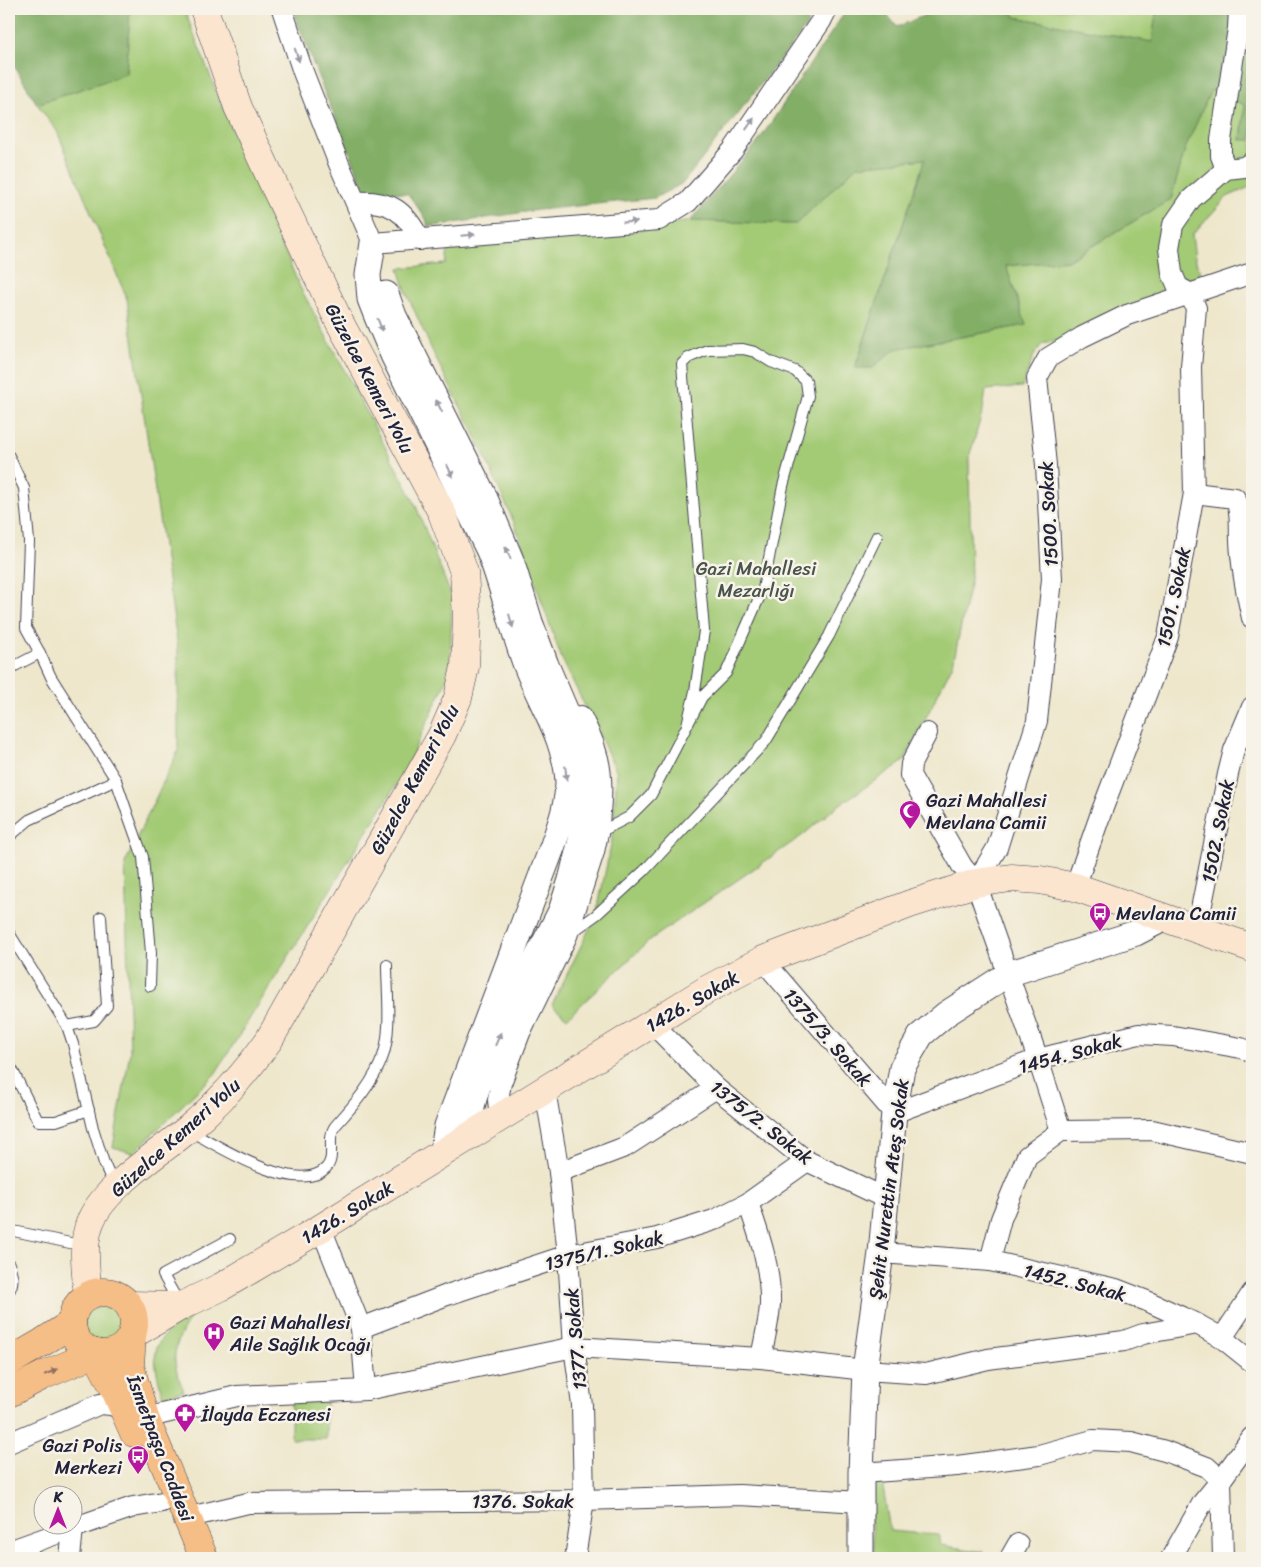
<svg xmlns="http://www.w3.org/2000/svg" width="1261" height="1567" font-family="Sriracha,sans-serif">
  <style>
    .green { fill: #a3ca75; stroke: #627658 }
    .forest { fill: #82ae66; stroke: #526850 }
    .lines { fill: none; stroke-linecap: round; stroke-linejoin: round }
    .service-casing { stroke: #414051; stroke-width: 12 }
    .minor-casing { stroke: #414051; stroke-width: 22 }
    .tertiary-casing { stroke: #414051; stroke-width: 27 }
    .secondary-casing { stroke: #414051; stroke-width: 29 }
    .primary-casing { stroke: #414051; stroke-width: 29 }
    .service { stroke: #fff; stroke-width: 10 }
    .minor { stroke: #fff; stroke-width: 20 }
    .tertiary { stroke: #fff; stroke-width: 25 }
    .secondary { stroke: #fbe5cf; stroke-width: 28 }
    .primary { stroke: #f6be87; stroke-width: 28 }
    .oneway { fill: #9c9ca7 }
    .oneway2 { fill: #8c7061 }
    .labels { text-anchor: middle; stroke-width: 5; stroke-linejoin: round; paint-order: stroke }
    .street-label { font-size: 19px; fill: #22223b; stroke: #f7f3e8 }
    .park-label { font-size: 19px; fill: #49544c; stroke: #f7f3e8 }
    .poi-label { font-size: 19px; fill: #22223b; stroke: #f7f3e8; text-anchor: start }
  </style>
  <rect width="100%" height="100%" fill="#f7f3e8"/>
  <filter id="ink" filterUnits="userSpaceOnUse"><feTurbulence type="fractalNoise" baseFrequency=".02" numOctaves="2"/><feDisplacementMap in="SourceGraphic" scale="10" xChannelSelector="R" yChannelSelector="G"/><feConvolveMatrix kernelMatrix="1 2 1 2 8 2 1 2 1" color-interpolation-filters="sRGB"/></filter>
  <filter id="wash" filterUnits="userSpaceOnUse"><feTurbulence type="fractalNoise" baseFrequency=".0096" numOctaves="4" result="noise"/><feDisplacementMap in="SourceGraphic" scale="20" xChannelSelector="R" yChannelSelector="G"/><feGaussianBlur stdDeviation="1.12" result="paint"/><feColorMatrix in="noise" values="0 0 0 0 0 0 0 0 0 0 0 0 0 0 0 0 0 1.4 0 .05"/><feComposite in="paint" operator="in"/></filter>
  <g filter="url(#wash)">
    <rect width="100%" height="100%" fill="#eee7cc"/>
    <g class="green">
      <polygon points="130,9 184,9 226,116 300,287 414,501 452,598 450,673 404,772 215,1074 133,1153 113,1147 130,1052 125,863 178,751 178,648 127,299 57,131 37,104 126,74"/>
      <polygon points="1010,9 1154,9 1156,13 1152,42 1015,17"/>
      <polygon points="1211,90 1245,105 1241,139 1250,140 1252,135 1252,186 1227,197 1192,235 1195,258 1203,281 1058,341 1042,344 1034,355 1022,387 986,390 983,410 969,458 971,579 953,664 904,761 836,807 803,835 650,940 567,1018 552,1005 596,915 612,840 617,772 561,657 515,525 478,441 436,359 406,292 399,268 446,264 449,243 629,232 690,221 796,224 857,166 925,159 855,367 872,368 895,349 1026,325 1006,266 1069,260 1171,199 1185,149"/>
      <circle cx="102" cy="1325" r="19"/>
      <path d="M192,1315C173,1347 169,1356 184,1391L163,1397C151,1352 148,1341 192,1315Z"/>
      <polygon points="291,1399 326,1400 326,1439 291,1439"/>
      <polygon points="882,1481 890,1531 939,1535 940,1545 984,1552 983,1558 874,1558 868,1484"/>
    </g>
    <g class="forest">
      <polygon points="9,9 130,9 126,74 37,104 9,57"/>
      <polygon points="295,9 815,9 805,28 683,183 655,198 538,210 428,227 426,219 408,194 365,189 321,84 295,16"/>
      <polygon points="847,9 883,9 897,27 939,9 1010,9 1015,17 1152,42 1156,13 1154,9 1252,9 1252,135 1251,140 1241,140 1245,105 1211,90 1185,149 1171,199 1069,260 1006,266 1026,325 895,349 872,368 855,368 925,159 857,166 796,224 690,221 758,142"/>
    </g>
  </g>
  <g filter="url(#ink)">
    <g class="lines">
      <g class="service-casing">
        <g id="service">
          <polyline points="9,456 24,488 29,541 26,628 40,653 51,677 116,780 128,815 143,857 151,953 150,986"/>
          <polyline points="9,669 40,653"/>
          <polyline points="598,833 629,817 651,795 702,697 726,673 763,589 783,486 808,396 806,381 795,371 771,362 755,352 743,349 707,350 688,358 682,364 704,631 695,691 687,725"/>
          <polyline points="9,837 29,820 116,780"/>
          <polyline points="9,933 67,1026 73,1044 93,1128 104,1163 114,1186"/>
          <polyline points="571,933 596,915 644,871 766,741 829,636 877,536"/>
          <polyline points="67,1026 94,1021 107,1006 101,917"/>
          <polyline points="9,1070 12,1069 38,1121 56,1121 89,1110"/>
          <path d="M189,1130C216,1145 298,1197 326,1168C337,1157 325,1137 336,1125C354,1105 374,1082 383,1056C392,1030 387,992 387,965"/>
          <polyline points="9,1230 84,1246"/>
          <path d="M9,1264C12,1274 15,1282 9,1291"/>
          <polyline points="179,1303 163,1275 230,1239"/>
        </g>
      </g>
      <g class="minor-casing">
        <g id="minor">
          <polyline points="282,9 303,72 339,164 373,243 659,220 688,202 733,150 821,21 827,9"/>
          <polyline points="1226,169 1221,156 1221,140 1238,28 1239,9"/>
          <path d="M356,202C390,200 405,210 420,240"/>
          <path d="M1194,493L1235,498C1242,510 1239,527 1240,540C1241,567 1246,592 1252,618"/>
          <path d="M581,716C586,727 592,737 595,748C605,776 601,804 598,833"/>
          <polyline points="927,733 911,764 910,775 962,866 976,883 1038,1059 1061,1131"/>
          <polyline points="976,883 997,848 1037,721 1052,579 1046,465 1037,378 1048,358 1082,337 1127,315 1252,273"/>
          <polyline points="1075,887 1101,813 1168,637 1194,493 1191,367 1196,308 1189,293 1178,287 1172,273 1169,248 1173,225 1191,199 1226,169 1244,167 1252,162"/>
          <polyline points="1197,929 1228,774 1234,750 1252,707"/>
          <polyline points="763,960 894,1113 1038,1059 1139,1034 1173,1036 1241,1048 1252,1052"/>
          <polyline points="652,1023 716,1088 807,1161 887,1199"/>
          <polyline points="545,1090 559,1172 568,1255 574,1347 582,1405 584,1500 575,1558"/>
          <polyline points="500,1118 498,1100 501,1083 520,1033 567,936 594,852 598,833 581,840"/>
          <polyline points="559,1172 625,1147 716,1088"/>
          <path d="M748,1203C760,1237 771,1269 770,1305C769,1322 764,1341 761,1358"/>
          <polyline points="321,1228 361,1328 366,1390"/>
          <polyline points="881,1253 990,1261 1116,1289 1147,1301 1197,1324 1222,1338 1252,1362"/>
          <polyline points="990,1261 1001,1219 1027,1156 1061,1131 1152,1130 1252,1153"/>
          <polyline points="361,1328 447,1295 568,1255 657,1238 714,1220 748,1203 807,1161"/>
          <polyline points="1222,1338 1252,1293"/>
          <polyline points="145,1418 237,1396 366,1390 574,1347 761,1358 865,1370 926,1374 988,1359 1124,1341 1143,1334 1197,1324"/>
          <polyline points="9,1443 100,1404 111,1405 124,1410"/>
          <polyline points="861,1473 957,1466 1039,1455 1093,1440 1131,1442 1165,1451 1207,1467 1221,1480 1203,1502 1171,1558"/>
          <polyline points="186,1518 248,1503 584,1500 739,1495 861,1502"/>
          <polyline points="9,1551 73,1528"/>
          <polyline points="70,1558 73,1528 133,1507 162,1502"/>
          <polyline points="1010,1558 1018,1544"/>
          <polyline points="1223,1558 1221,1480 1252,1437"/>
        </g>
      </g>
      <g class="tertiary-casing">
        <g id="tertiary">
          <path d="M373,243L368,275L370,299L377,317L393,355L489,551C503,587 511,624 524,660C538,700 566,738 568,782C568,803 560,825 553,845L447,1126L444,1144L447,1151"/>
          <polyline points="386,294 394,316 484,496 511,560 530,622 546,665 585,756 589,786 587,806 581,840 571,880 561,911 516,999 478,1085 472,1106 471,1123 472,1135"/>
          <polyline points="861,1558 861,1473 865,1370 881,1253 894,1113 902,1068 921,1035 946,1014 1008,974 1136,933 1163,919"/>
        </g>
      </g>
      <g class="secondary-casing">
        <g id="secondary">
          <path d="M88,1296C86,1272 81,1243 91,1220C106,1186 158,1154 187,1130C219,1103 245,1074 269,1040L442,735L458,698L465,667L467,617L464,572L442,513L339,321L273,183L238,107L204,9"/>
          <polyline points="129,1305 181,1306 132,1335"/>
          <polyline points="181,1306 221,1287 321,1228 708,989 763,960 910,904 976,883 1011,878 1040,880 1075,887 1252,948"/>
        </g>
      </g>
      <g class="primary-casing">
        <g id="primary">
          <circle cx="103" cy="1323" r="31"/>
          <polyline points="132,1335 130,1366 145,1418 204,1558"/>
          <polyline points="96,1353 116,1392 134,1433"/>
          <polyline points="9,1362 43,1342 72,1323"/>
          <polyline points="9,1393 42,1376 96,1353"/>
        </g>
      </g>
      <use href="#service" class="service"/>
      <use href="#minor" class="minor"/>
      <use href="#tertiary" class="tertiary"/>
      <use href="#secondary" class="secondary"/>
      <use href="#primary" class="primary"/>
    </g>
    <defs><path id="oneway-solid" d="M-6-.8H1V-3.2L6.5 0L1 3.2V.8H-6Z" transform="scale(1.25)"/></defs>
    <g class="oneway">
      <use href="#oneway-solid" transform="translate(297 55) rotate(71)"/>
      <use href="#oneway-solid" transform="translate(750 124) rotate(-55)"/>
      <use href="#oneway-solid" transform="translate(630 222) rotate(-4)"/>
      <use href="#oneway-solid" transform="translate(468 235) rotate(-5)"/>
      <use href="#oneway-solid" transform="translate(380 325) rotate(69)"/>
      <use href="#oneway-solid" transform="translate(439 406) rotate(-117)"/>
      <use href="#oneway-solid" transform="translate(450 471) rotate(64)"/>
      <use href="#oneway-solid" transform="translate(508 553) rotate(-113)"/>
      <use href="#oneway-solid" transform="translate(511 621) rotate(74)"/>
      <use href="#oneway-solid" transform="translate(566 773) rotate(83)"/>
      <use href="#oneway-solid" transform="translate(498 1039) rotate(-67)"/>
    </g>
    <use class="oneway2" href="#oneway-solid" transform="translate(51 1372) rotate(-23)"/>
  </g>
  <defs>
    <g id="mosque-pin" transform="scale(1.125)"><path d="M0 17L-7.5 6A9.5 9.5 0 1 1 7.5 6Z" fill="#b5179e" stroke="#f7f3e8"/><path d="M3.5-4.9A6 6 0 1 0 3.5 4.9A5 5 0 1 1 3.5-4.9Z" fill="#fff"/></g>
    <g id="bus-pin" transform="scale(1.125)"><path d="M0 17L-7.5 6A9.5 9.5 0 1 1 7.5 6Z" fill="#b5179e" stroke="#f7f3e8"/><path d="M-5-6H5V4H4V6H2V4H-2V6H-4V4H-5ZM-3.5-4V0h7V-4ZM-3.5 1.2v1.5H-2V1.2ZM2 1.2v1.5H3.5V1.2Z" fill="#fff"/></g>
    <g id="hospital-pin" transform="scale(1.125)"><path d="M0 17L-7.5 6A9.5 9.5 0 1 1 7.5 6Z" fill="#b5179e" stroke="#f7f3e8"/><path d="M-5-5h3v3.5h4V-5h3V5h-3V1.5h-4V5h-3Z" fill="#fff"/></g>
    <g id="pharmacy-pin" transform="scale(1.125)"><path d="M0 17L-7.5 6A9.5 9.5 0 1 1 7.5 6Z" fill="#b5179e" stroke="#f7f3e8"/><path d="M-2-6h4v4h4v4h-4v4h-4v-4h-4v-4h4Z" fill="#fff"/></g>
  </defs>
  <g fill-rule="evenodd">
    <use href="#mosque-pin" x="910" y="811"/>
    <use href="#bus-pin" x="1100" y="913"/>
    <use href="#hospital-pin" x="214" y="1333"/>
    <use href="#pharmacy-pin" x="185" y="1414"/>
    <use href="#bus-pin" x="138" y="1456"/>
  </g>
  <g class="labels">
    <g class="street-label">
      <text transform="translate(370 378) rotate(62)" y="7">Güzelce Kemeri Yolu</text>
      <text transform="translate(1048 514) rotate(-93)" y="7">1500. Sokak</text>
      <text transform="translate(1173 597) rotate(-78)" y="7">1501. Sokak</text>
      <text transform="translate(414 779) rotate(-62)" y="7">Güzelce Kemeri Yolu</text>
      <text transform="translate(1217 831) rotate(-79)" y="7">1502. Sokak</text>
      <text transform="translate(692 1001) rotate(-30)" y="7">1426. Sokak</text>
      <text transform="translate(828 1037) rotate(49)" y="7">1375/3. Sokak</text>
      <text transform="translate(1070 1053) rotate(-15)" y="7">1454. Sokak</text>
      <text transform="translate(762 1122) rotate(38)" y="7">1375/2. Sokak</text>
      <text transform="translate(175 1137) rotate(-42)" y="7">Güzelce Kemeri Yolu</text>
      <text transform="translate(888 1189) rotate(-83)" y="7">Şehit Nurettin Ateş Sokak</text>
      <text transform="translate(347 1212) rotate(-31)" y="7">1426. Sokak</text>
      <text transform="translate(604 1250) rotate(-13)" y="7">1375/1. Sokak</text>
      <text transform="translate(1075 1282) rotate(14)" y="7">1452. Sokak</text>
      <text transform="translate(575 1339) rotate(-95)" y="7">1377. Sokak</text>
      <text transform="translate(161 1448) rotate(69)" y="7">İsmetpaşa Caddesi</text>
      <text x="523" y="1508">1376. Sokak</text>
    </g>
    <g class="park-label">
      <text x="756" y="575">Gazi Mahallesi<tspan x="756" dy="22">Mezarlığı</tspan></text>
    </g>
    <g class="poi-label">
      <text x="926" y="807">Gazi Mahallesi<tspan x="926" dy="22">Mevlana Camii</tspan></text>
      <text x="1116" y="920">Mevlana Camii</text>
      <text x="230" y="1329">Gazi Mahallesi<tspan x="230" dy="22">Aile Sağlık Ocağı</tspan></text>
      <text x="201" y="1421">İlayda Eczanesi</text>
      <text x="122" y="1452" text-anchor="end">Gazi Polis<tspan x="122" dy="22">Merkezi</tspan></text>
    </g>
  </g>
  <rect width="1261" height="1567" fill="none" stroke="#f7f3e8" stroke-width="30"/>
  <g transform="translate(58 1510)"><circle r="24" fill="#f7f3e8" stroke="#a29fa3"/>
  <path d="M0-4L9 19L0 12L-9 19Z" fill="#b5179e"/>
  <text y="-8" font-size="14" font-weight="bold" text-anchor="middle" fill="#22223b">K</text>
  </g>
</svg>
